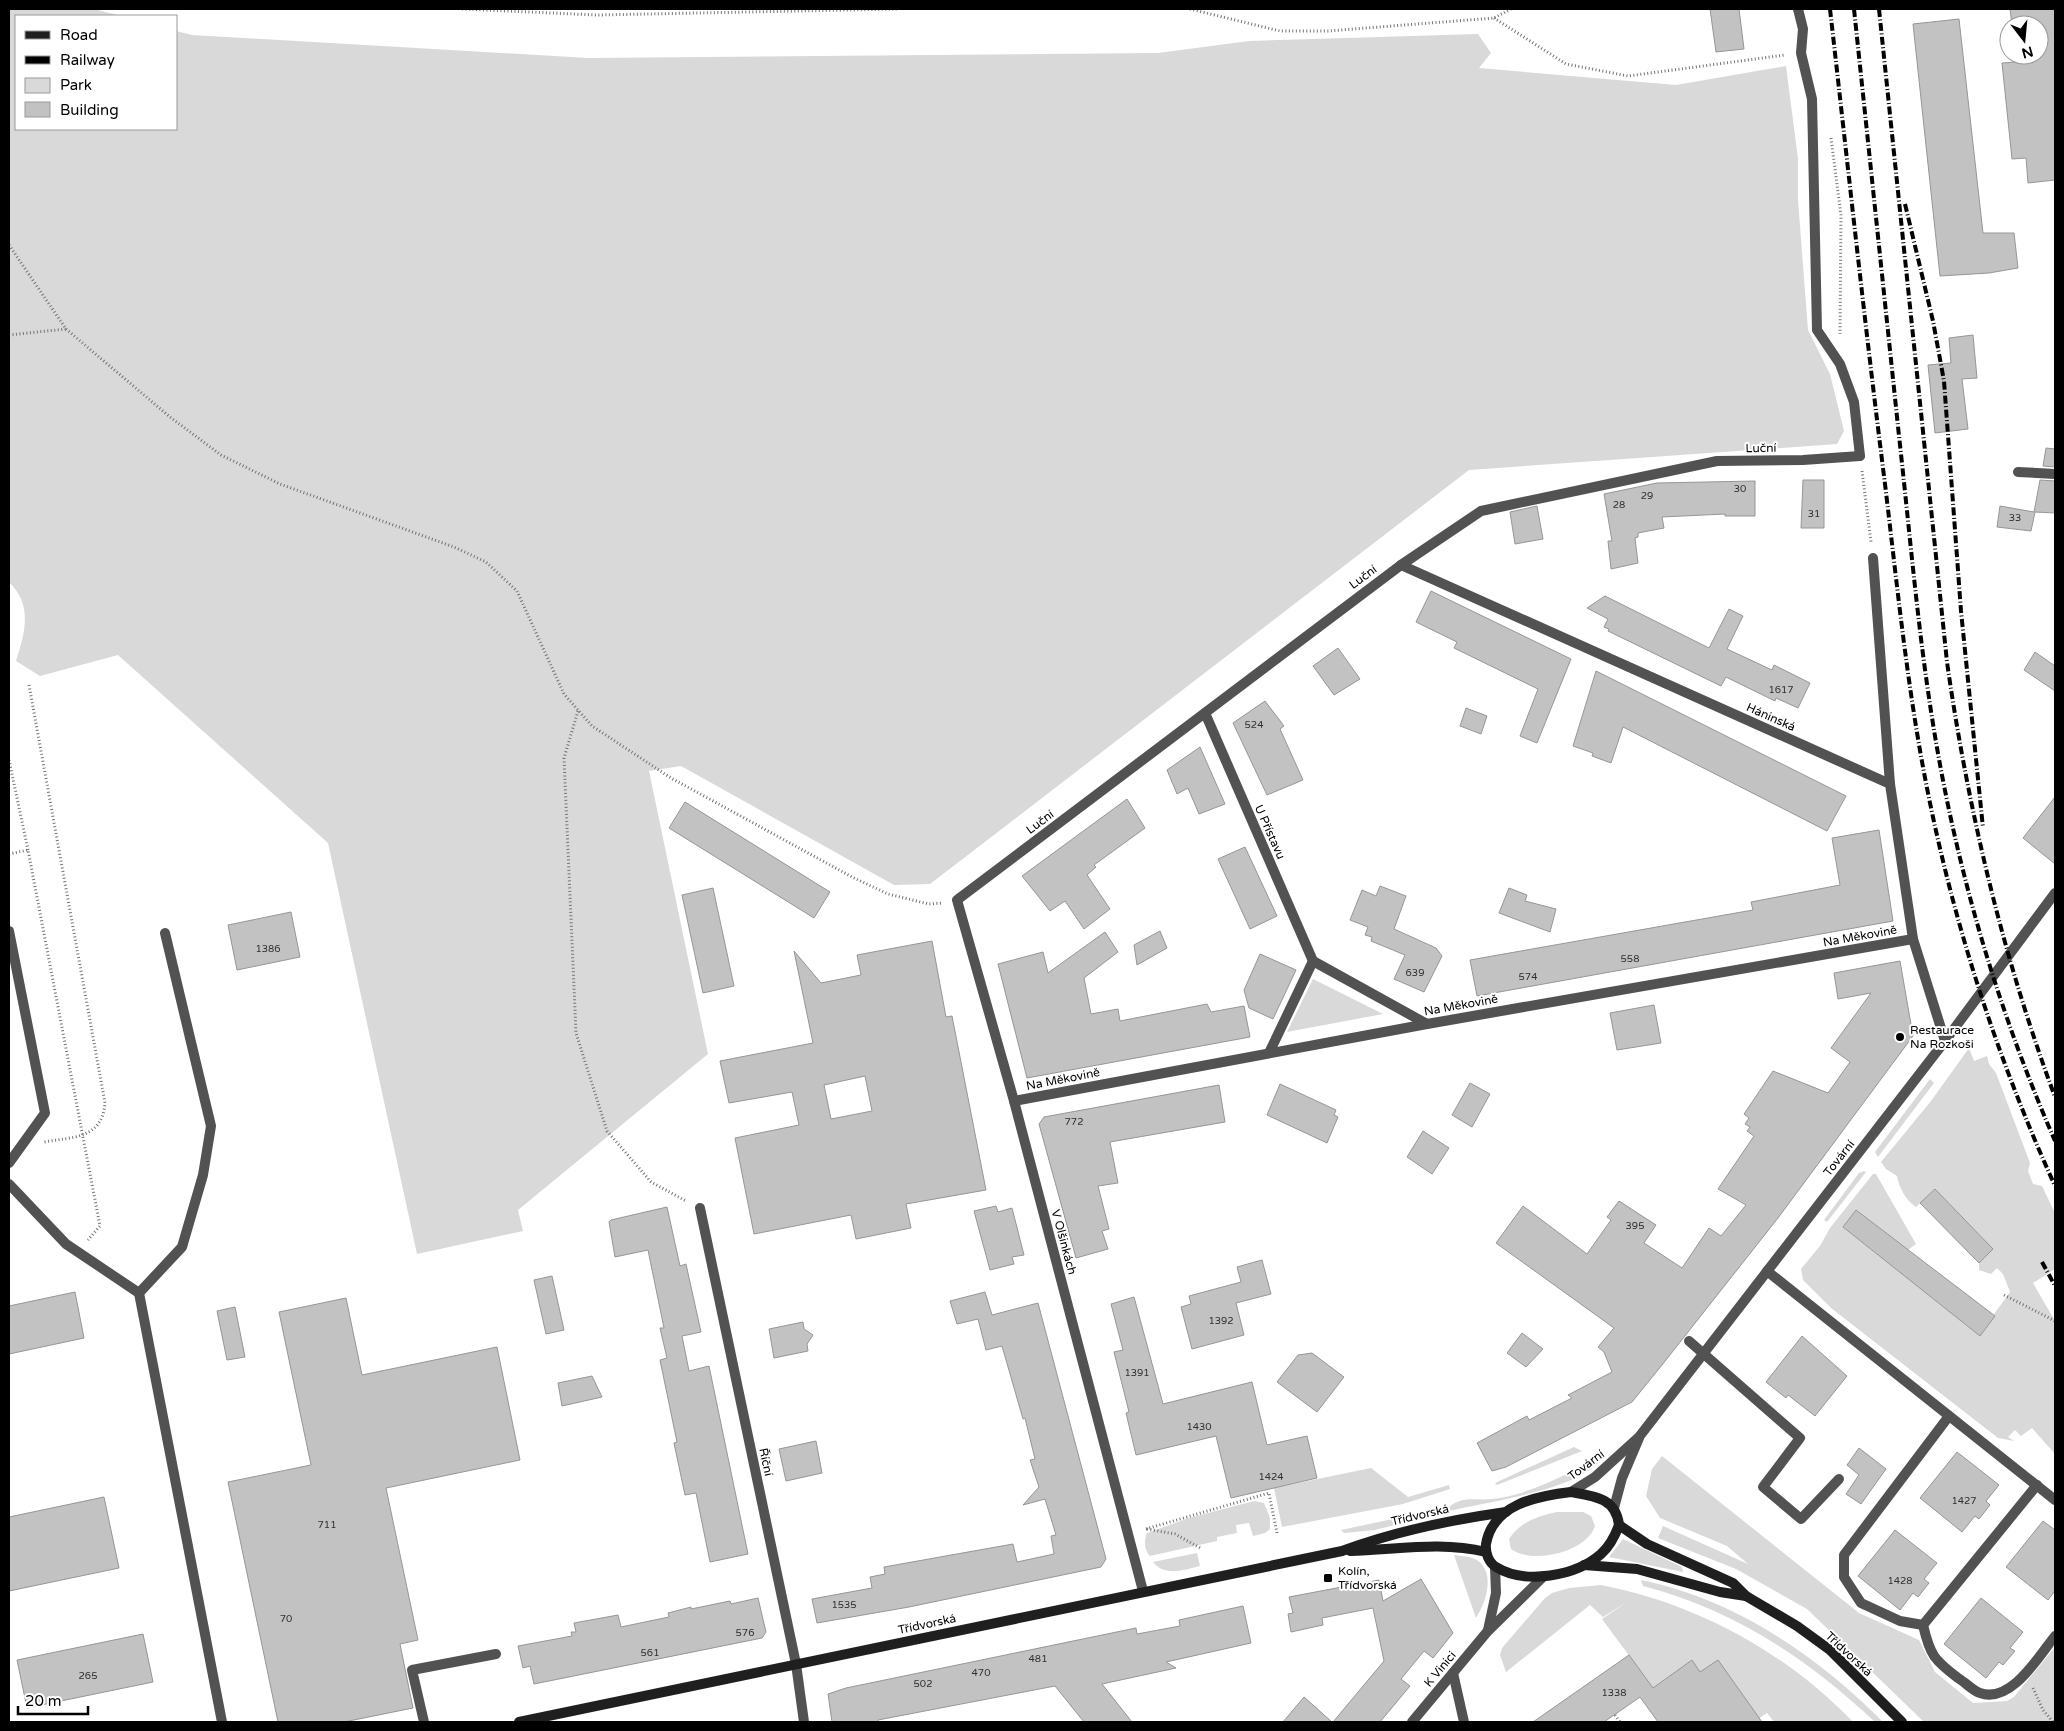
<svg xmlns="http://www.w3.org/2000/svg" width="2064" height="1731" font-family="'Varela Round',sans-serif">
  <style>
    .green { fill: #d9d9d9 }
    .building { fill: #c2c2c2; stroke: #969696; fill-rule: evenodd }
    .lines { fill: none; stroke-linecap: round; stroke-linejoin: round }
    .path { stroke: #747474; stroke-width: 3; stroke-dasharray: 1 2.5; stroke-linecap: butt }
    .lane { stroke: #525252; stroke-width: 10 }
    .street { stroke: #525252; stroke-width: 10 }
    .secondary { stroke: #1f1f1f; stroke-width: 10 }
    .rail { stroke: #000; stroke-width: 4; stroke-dasharray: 8 2.5 1 2.5; stroke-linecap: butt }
    .poi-dot { fill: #000; stroke: #fff; stroke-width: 2 }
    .labels { text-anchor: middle; stroke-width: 4; stroke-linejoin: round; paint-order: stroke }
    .number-label { font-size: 10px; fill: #303030 }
    .street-label { font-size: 12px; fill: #000; stroke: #fff }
    .poi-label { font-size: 12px; fill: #000; stroke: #fff; text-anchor: start }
  </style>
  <rect width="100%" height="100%" fill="#fff"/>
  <g class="green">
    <path d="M9,9H94L121,16H16V129H176V31L192,35L588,58L1158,53L1249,41L1478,34L1491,53L1479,68L1676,85L1786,66L1798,159V200L1808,330L1830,374L1844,431L1837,444L1469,470L930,884L894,885L681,766L649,771L708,1054L518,1210L523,1231L417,1254L328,843L118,655L40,676L16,661C25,633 33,605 9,582Z"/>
    <polygon points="1313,979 1383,1014 1287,1032"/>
    <path d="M1969,1048L1974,1061L1987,1056L1989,1064L1996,1073L2030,1163L2028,1171L2033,1184L2042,1186L2055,1213V1269L2033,1283L2055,1321V1454L2032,1428L2021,1436L2015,1430L2008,1437L2014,1441L1998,1438L1831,1308L1803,1280L1801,1269L1820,1246L1830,1228L1873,1174H1876L1916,1244L1908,1250L1856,1210L1843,1227L1979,1335L2010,1292L2003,1274L1997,1268L1991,1274L1979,1270V1263L1993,1249L1935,1189L1916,1207C1906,1200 1899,1188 1897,1176L1886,1169L1881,1162L1931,1101Z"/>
    <polygon points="1930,1079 1934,1083 1878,1157 1875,1152"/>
    <polygon points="1864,1171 1866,1172 1827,1222 1824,1220 1859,1173"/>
    <polygon points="1574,1447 1582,1451 1497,1485 1495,1483"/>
    <polygon points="1662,1456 1859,1613 1919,1640 1935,1672 1973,1703 2007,1701 2014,1697 2055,1647 2055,1722 1924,1722 1807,1609 1736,1569 1658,1538 1663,1526 1748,1564 1727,1546 1660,1518 1646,1496 1652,1469"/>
    <path d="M1597,1459L1598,1463C1571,1491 1487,1502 1449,1511V1507C1463,1495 1476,1501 1492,1499C1528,1495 1565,1475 1597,1459Z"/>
    <polygon points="1371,1468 1408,1497 1449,1485 1450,1489 1403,1504 1282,1527 1274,1488"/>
    <path d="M1254,1501L1264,1503L1270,1518V1529L1265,1533L1253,1536L1249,1523L1236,1525L1237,1533L1217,1537V1541L1150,1556C1144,1550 1144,1540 1147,1533L1189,1518Z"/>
    <polygon points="1430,1511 1435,1515 1375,1530 1344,1533 1341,1530"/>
    <path d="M1557,1512H1583L1591,1516L1595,1526C1587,1552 1532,1565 1511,1549L1509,1539C1520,1522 1538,1516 1557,1512Z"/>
    <polygon points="1623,1539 1682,1567 1683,1572 1609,1557"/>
    <path d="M1197,1553L1200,1566C1184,1570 1165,1577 1153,1562Z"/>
    <path d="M1454,1555C1461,1556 1470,1556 1477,1560C1496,1573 1486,1603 1476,1618Z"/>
    <path d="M1641,1580C1734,1599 1817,1655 1883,1722H1875C1807,1658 1734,1610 1643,1586Z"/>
    <path d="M1601,1585C1695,1603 1786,1652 1853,1722H1774L1767,1713L1755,1721L1700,1672L1692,1660L1653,1688L1602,1619L1628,1601L1603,1617L1590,1605L1506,1672L1500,1655L1502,1648L1545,1598L1552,1593L1569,1588Z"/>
  </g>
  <g class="building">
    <polygon points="1710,9 1739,9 1744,49 1716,52"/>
    <polygon points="2010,9 2055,9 2055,180 2028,183 2026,158 2012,159 2002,63 2016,62 2015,55 2039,55 2039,25 2012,25"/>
    <polygon points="1959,19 1983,233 2014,233 2018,268 1989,273 1940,276 1913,24"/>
    <polygon points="1973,335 1977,378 1962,379 1968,429 1935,433 1928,365 1951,363 1949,338"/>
    <polygon points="2046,448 2055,449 2055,467 2043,466"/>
    <polygon points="1803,480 1824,480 1824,528 1801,528"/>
    <polygon points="2040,480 2055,481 2055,513 2035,512 2031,531 1997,527 2000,506 2034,512"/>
    <polygon points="1755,481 1755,516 1725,516 1725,514 1662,517 1664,528 1638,533 1638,537 1635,538 1638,563 1611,569 1608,541 1612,541 1604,494 1657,483"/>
    <polygon points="1537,506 1543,539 1515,544 1510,512"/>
    <polygon points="1431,591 1571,659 1537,743 1520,736 1538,689 1454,648 1457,642 1416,622"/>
    <polygon points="1605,596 1709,648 1729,609 1743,616 1727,649 1772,670 1774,665 1810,683 1798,708 1776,698 1775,701 1726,677 1721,686 1608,631 1609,629 1604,627 1608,619 1587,608"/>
    <polygon points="1338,648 1360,679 1334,695 1313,666"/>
    <polygon points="2035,652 2055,666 2055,691 2024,670"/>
    <polygon points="1596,671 1846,796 1827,831 1623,727 1611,763 1592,756 1593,753 1573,746"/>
    <polygon points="1265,701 1284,726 1280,729 1303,780 1267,795 1233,723"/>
    <polygon points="1466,708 1487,716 1481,734 1460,726"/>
    <polygon points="1200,747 1225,804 1199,814 1188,788 1177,794 1167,770"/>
    <polygon points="2055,797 2055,864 2023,838"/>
    <polygon points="1127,799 1145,828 1094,865 1096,867 1087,875 1110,909 1084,929 1065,901 1050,911 1022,876"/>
    <polygon points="685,802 830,892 814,918 669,828"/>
    <polygon points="1879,830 1893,921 1477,996 1470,960 1753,910 1751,902 1840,885 1832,838"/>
    <polygon points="1245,847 1277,916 1250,929 1218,859"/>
    <polygon points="1380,886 1406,896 1394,929 1436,948 1442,956 1424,992 1394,979 1405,955 1371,941 1372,937 1365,935 1368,927 1350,920 1362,890 1376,896"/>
    <polygon points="713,888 734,986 703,993 682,895"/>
    <polygon points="1509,888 1527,895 1525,901 1556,909 1550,932 1499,913"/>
    <polygon points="291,912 300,957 237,970 228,925"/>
    <polygon points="1160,931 1167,948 1137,965 1134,945"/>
    <polygon points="1105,932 1118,952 1084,978 1091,1014 1118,1009 1120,1021 1207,1004 1211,1012 1244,1006 1250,1037 1027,1078 998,964 1043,952 1048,973"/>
    <path d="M932,941L946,1017L952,1016L986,1190L906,1204L911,1228L856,1239L851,1215L754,1234L735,1138L799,1125L792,1092L729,1103L720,1061L813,1043L794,951L821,983L861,975L857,955ZM865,1076L872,1111L831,1119L824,1085Z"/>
    <polygon points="1260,954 1296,970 1273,1019 1249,1008 1244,990"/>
    <polygon points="1900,961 1913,1036 1778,1218 1662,1365 1632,1402 1506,1467 1492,1471 1477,1443 1527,1416 1529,1420 1572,1398 1568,1395 1612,1372 1604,1352 1598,1347 1614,1328 1496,1243 1523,1206 1587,1254 1611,1220 1607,1217 1619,1201 1656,1225 1644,1243 1682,1268 1709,1228 1721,1236 1746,1205 1718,1189 1754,1136 1747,1131 1750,1127 1745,1124 1749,1118 1744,1114 1773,1071 1828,1093 1850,1062 1831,1048 1871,993 1838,999 1834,973"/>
    <polygon points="1654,1005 1661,1043 1617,1050 1610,1013"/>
    <polygon points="1470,1083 1490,1094 1472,1127 1452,1115"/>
    <polygon points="1280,1084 1336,1110 1334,1115 1338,1117 1327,1143 1267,1115"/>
    <polygon points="1219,1085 1225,1122 1110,1142 1118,1183 1098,1186 1109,1229 1102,1231 1108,1249 1076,1258 1039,1124 1044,1117"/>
    <polygon points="1423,1131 1449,1148 1432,1174 1407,1157"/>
    <polygon points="1935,1189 1993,1249 1979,1263 1920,1203"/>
    <polygon points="996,1206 998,1212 1012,1208 1024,1255 1012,1257 1014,1264 990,1270 974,1211"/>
    <polygon points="667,1207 680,1266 686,1264 701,1332 682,1336 689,1371 709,1366 748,1554 710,1562 696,1493 685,1495 674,1443 677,1442 660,1360 667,1358 660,1328 664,1328 648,1250 615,1257 609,1222 611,1220"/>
    <polygon points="1856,1210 1995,1316 1980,1336 1843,1227"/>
    <polygon points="1262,1260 1271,1294 1236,1303 1244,1335 1192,1349 1181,1307 1191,1304 1189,1296 1241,1282 1237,1267"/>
    <polygon points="552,1276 564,1330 546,1334 534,1280"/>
    <polygon points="75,1292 84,1338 9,1354 9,1306"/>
    <polygon points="985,1292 992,1315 1038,1303 1106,1559 1101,1567 909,1607 817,1623 812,1599 872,1588 870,1577 885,1574 884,1567 1013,1544 1017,1562 1054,1554 1051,1536 1056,1535 1045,1499 1023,1505 1039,1487 1030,1460 1035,1459 1025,1418 1023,1419 1002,1346 986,1350 978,1319 957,1324 950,1301"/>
    <polygon points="1134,1297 1163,1404 1252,1382 1267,1445 1307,1436 1317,1478 1231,1498 1216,1436 1136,1455 1126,1413 1129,1412 1114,1352 1123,1350 1111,1304"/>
    <polygon points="346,1298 362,1375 497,1347 520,1460 386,1488 418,1640 400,1644 413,1708 344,1722 278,1722 228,1482 311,1465 279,1312"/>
    <polygon points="235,1307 245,1357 227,1360 217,1311"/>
    <polygon points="803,1322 804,1329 813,1335 807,1344 808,1351 774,1358 769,1329"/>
    <polygon points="1522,1333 1543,1349 1526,1367 1507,1353"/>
    <polygon points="1802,1336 1847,1376 1815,1416 1788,1395 1786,1398 1766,1382"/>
    <polygon points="1312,1353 1344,1377 1317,1412 1277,1382 1298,1355"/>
    <polygon points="592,1376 602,1397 562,1406 558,1383"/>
    <polygon points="816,1441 822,1473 786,1481 779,1449"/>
    <polygon points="1859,1448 1886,1469 1861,1504 1846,1494 1859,1475 1847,1465"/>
    <polygon points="1957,1452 1999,1485 1986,1501 1990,1505 1979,1519 1975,1516 1962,1532 1920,1498"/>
    <polygon points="104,1497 119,1568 9,1591 9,1517"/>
    <polygon points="2043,1521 2055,1530 2055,1591 2048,1600 2006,1567"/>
    <polygon points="1895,1530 1937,1563 1924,1579 1929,1583 1918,1597 1913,1593 1900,1610 1858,1576"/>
    <polygon points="1421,1579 1453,1633 1433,1658 1424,1651 1401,1679 1410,1686 1380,1722 1333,1722 1384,1661 1373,1608 1322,1618 1323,1625 1291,1632 1288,1614 1293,1613 1289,1597 1379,1580 1383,1601"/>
    <polygon points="758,1598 766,1632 762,1638 534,1684 530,1666 523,1668 518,1646 572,1636 571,1632 576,1632 574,1623 618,1615 621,1627 669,1617 668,1613 691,1607 691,1609 730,1601 731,1604"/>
    <polygon points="1981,1598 2023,1632 2010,1648 2015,1651 2003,1665 1999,1662 1986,1678 1944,1644"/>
    <polygon points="1243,1606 1251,1643 1166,1662 1176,1668 1102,1684 1132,1722 1084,1722 1055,1686 878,1720 878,1722 832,1722 828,1694 846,1688 1136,1628 1137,1634 1180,1626 1179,1620"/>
    <polygon points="143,1634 153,1682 27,1708 17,1660"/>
    <polygon points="1629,1655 1653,1688 1692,1660 1700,1672 1718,1660 1762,1722 1658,1722 1640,1697 1604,1722 1533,1722"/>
    <polygon points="1304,1697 1332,1722 1283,1722"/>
  </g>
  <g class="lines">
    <g class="path">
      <polyline points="462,9 597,15 899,9"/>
      <polyline points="1190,9 1280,31 1328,31 1494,18 1511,9"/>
      <polyline points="1494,18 1566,64 1628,76 1785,55"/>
      <polyline points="1831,138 1841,215 1840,334"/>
      <polyline points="9,245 66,329 170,417 221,455 280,484 454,547 486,562 517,591 564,694 592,726 671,778 852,877 888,894 929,904 942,903"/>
      <polyline points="9,335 66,329"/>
      <polyline points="1862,471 1871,542"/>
      <path d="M29,685L105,1103C102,1139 73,1137 44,1142"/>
      <polyline points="578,711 564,758 576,1033 607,1131 651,1182 686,1201"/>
      <polyline points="9,760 28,850"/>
      <polyline points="9,854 28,850 100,1226 88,1240"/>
      <polyline points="2004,1295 2055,1321"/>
      <polyline points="1146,1529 1269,1493 1277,1533"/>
      <polyline points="1147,1529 1175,1534 1202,1549"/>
      <polyline points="2033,1688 2043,1710 2053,1722"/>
      <polyline points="1615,1715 1620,1722"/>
    </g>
    <g class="lane">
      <polyline points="1798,9 1803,29 1801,53 1812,99 1817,330 1840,364 1854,402 1860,456"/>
      <polyline points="1873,558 1890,784"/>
      <polyline points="9,931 45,1113 9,1163"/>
      <polyline points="165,933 211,1126 203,1175 182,1247 139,1293 222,1722"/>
      <polyline points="9,1184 66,1244 139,1293"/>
      <polyline points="1689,1341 1800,1438 1763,1487 1801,1519 1839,1479"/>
      <polyline points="424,1722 412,1670 496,1654"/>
    </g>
    <g class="street">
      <polyline points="2018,472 2055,474"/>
      <polyline points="1401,565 1890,784 1913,939 1945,1041"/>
      <polyline points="1205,713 1313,961 1427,1024"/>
      <polyline points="1269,1053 1313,961"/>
      <polyline points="1014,1101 1427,1024 1913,939"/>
      <polyline points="700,1208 796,1664 804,1722"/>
      <polyline points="1767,1271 2055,1500"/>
      <polyline points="1571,1492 1595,1477 1639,1437 1945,1041 2055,893"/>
      <polyline points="1614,1508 1622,1478 1639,1438"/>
      <polyline points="1143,1591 1014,1101 957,900 1401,565 1481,511 1717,461 1803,460 1860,456"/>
      <polyline points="1923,1625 1900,1621 1861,1603 1844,1577 1844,1555 1949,1416"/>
      <path d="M1923,1625C1930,1655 1934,1660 1958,1678C1965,1682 1973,1691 1980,1693C2011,1704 2039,1656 2055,1636"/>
      <polyline points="1923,1625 2037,1485"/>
      <polyline points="1488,1630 1496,1593 1495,1567"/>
      <polyline points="1453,1673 1464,1722"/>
      <polyline points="1412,1722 1487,1632 1544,1576"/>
    </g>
    <g class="secondary">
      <path d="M1571,1492C1594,1496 1616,1498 1619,1525C1615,1536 1610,1546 1601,1554C1576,1576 1525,1585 1496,1567C1489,1563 1485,1553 1486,1544C1493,1504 1537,1496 1571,1492Z"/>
      <polyline points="1619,1525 1647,1544 1733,1583 1746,1596 1797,1626 1830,1650 1902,1722"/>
      <path d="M1350,1551C1396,1550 1440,1541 1486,1552"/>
      <polyline points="1584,1565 1637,1569 1720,1592 1746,1596"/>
      <path d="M519,1722L1342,1551C1396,1531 1449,1520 1506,1512"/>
    </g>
    <g class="rail">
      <path d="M1830,9C1848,167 1865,326 1885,484C1897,584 1907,685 1926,783C1953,922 1997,1058 2055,1186"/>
      <path d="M1854,9C1869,151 1884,293 1899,436C1910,534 1918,633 1934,730C1957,871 1998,1010 2055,1141"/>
      <path d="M1879,9L1947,662C1968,810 2003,957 2055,1097"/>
      <polyline points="1905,204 1933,321 1944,381 1961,611 1983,828"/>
      <polyline points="2042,1262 2055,1286"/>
    </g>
  </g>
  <g class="poi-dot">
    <circle cx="1900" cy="1037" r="5"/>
    <rect x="1323" y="1573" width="10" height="10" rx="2.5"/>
  </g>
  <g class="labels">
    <g class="number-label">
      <text x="1740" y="492">30</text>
      <text x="1647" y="499">29</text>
      <text x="1619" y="508">28</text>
      <text x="1814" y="517">31</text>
      <text x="2015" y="521">33</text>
      <text x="1781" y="693">1617</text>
      <text x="1254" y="728">524</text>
      <text x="268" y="952">1386</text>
      <text x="1630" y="962">558</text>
      <text x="1415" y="976">639</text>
      <text x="1528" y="980">574</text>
      <text x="1074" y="1125">772</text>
      <text x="1635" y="1229">395</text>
      <text x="1221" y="1324">1392</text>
      <text x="1137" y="1376">1391</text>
      <text x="1199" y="1430">1430</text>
      <text x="1271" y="1480">1424</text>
      <text x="1964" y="1504">1427</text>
      <text x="327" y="1528">711</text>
      <text x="1900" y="1584">1428</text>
      <text x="844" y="1608">1535</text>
      <text x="286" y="1622">70</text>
      <text x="745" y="1636">576</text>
      <text x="650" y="1656">561</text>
      <text x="1038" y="1662">481</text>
      <text x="981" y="1676">470</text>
      <text x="88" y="1679">265</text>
      <text x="923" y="1687">502</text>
      <text x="1614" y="1696">1338</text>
    </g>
    <g class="street-label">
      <text transform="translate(1761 448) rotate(-1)" y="4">Luční</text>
      <text transform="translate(1363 577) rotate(-37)" y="4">Luční</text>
      <text transform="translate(1771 717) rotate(24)" y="4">Háninská</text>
      <text transform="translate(1040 822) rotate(-37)" y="4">Luční</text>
      <text transform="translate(1270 832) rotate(66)" y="4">U Přístavu</text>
      <text transform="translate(1860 936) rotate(-10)" y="4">Na Měkovině</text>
      <text transform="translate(1461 1005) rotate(-10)" y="4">Na Měkovině</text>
      <text transform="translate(1063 1079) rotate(-11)" y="4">Na Měkovině</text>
      <text transform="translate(1839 1158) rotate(-52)" y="4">Tovární</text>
      <text transform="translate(1064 1242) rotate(75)" y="4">V Olšinkách</text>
      <text transform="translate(766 1462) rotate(78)" y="4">Říční</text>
      <text transform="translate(1586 1465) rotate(-37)" y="4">Tovární</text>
      <text transform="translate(1420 1515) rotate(-13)" y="4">Třídvorská</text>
      <text transform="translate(927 1624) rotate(-12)" y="4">Třídvorská</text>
      <text transform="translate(1849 1654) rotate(43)" y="4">Třídvorská</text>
      <text transform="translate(1440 1669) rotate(-50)" y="4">K Vinici</text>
    </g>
    <g class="poi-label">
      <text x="1910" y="1034">Restaurace<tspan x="1910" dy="14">Na Rozkoši</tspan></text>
      <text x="1338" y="1575">Kolín,<tspan x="1338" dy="14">Třídvorská</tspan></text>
    </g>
  </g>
  <rect width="2064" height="1731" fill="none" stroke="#000000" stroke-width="20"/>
  <rect x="15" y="15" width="162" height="115" fill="#ffffff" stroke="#999999"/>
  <rect x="25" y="31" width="25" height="8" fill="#1f1f1f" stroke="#999999"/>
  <text x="60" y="40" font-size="15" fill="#000000">Road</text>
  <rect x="25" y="56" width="25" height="8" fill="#000000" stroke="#999999"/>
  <text x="60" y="65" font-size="15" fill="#000000">Railway</text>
  <rect x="25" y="78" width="25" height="15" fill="#d9d9d9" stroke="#999999"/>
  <text x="60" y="90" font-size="15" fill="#000000">Park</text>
  <rect x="25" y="102" width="25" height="15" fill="#c2c2c2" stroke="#999999"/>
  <text x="60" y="115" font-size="15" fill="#000000">Building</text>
  <g transform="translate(2024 40) rotate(164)"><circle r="24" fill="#ffffff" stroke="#999999"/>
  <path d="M0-4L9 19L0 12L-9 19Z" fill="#000000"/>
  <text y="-8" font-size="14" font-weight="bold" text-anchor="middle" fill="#000000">N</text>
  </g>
  <path d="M18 1706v8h70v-8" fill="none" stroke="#000000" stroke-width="2.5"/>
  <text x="25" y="1706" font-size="15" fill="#000000" stroke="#ffffff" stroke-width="4" paint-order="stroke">20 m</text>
</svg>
